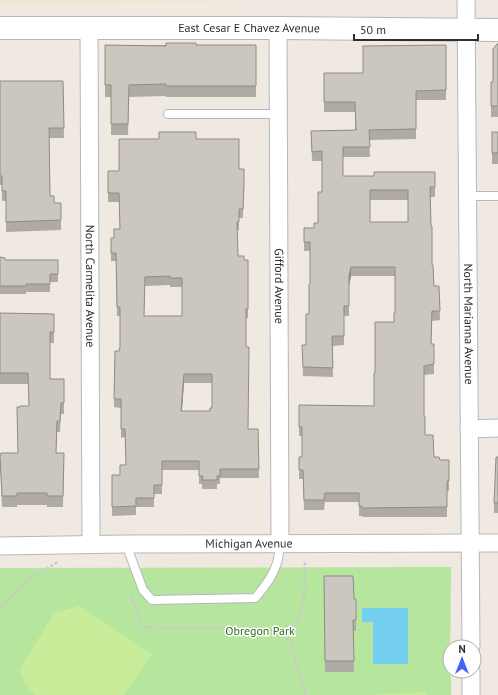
<svg xmlns="http://www.w3.org/2000/svg" width="498" height="695" font-family="'PT Sans',sans-serif">
  <style>
    .education { fill: #f0e6d1 }
    .green { fill: #b6e59e }
    .pitch { fill: #c9ec9a }
    .water { fill: #75cff0 }
    .lines { fill: none; stroke-linecap: round; stroke-linejoin: round }
    .lane-casing { stroke: #b4b7c1; stroke-width: 10 }
    .street-casing { stroke: #b4b7c1; stroke-width: 19 }
    .secondary-casing { stroke: #b4b7c1; stroke-width: 24 }
    .path { stroke: #c9c9c9; stroke-width: 2.5; stroke-dasharray: 3 2; stroke-linecap: butt }
    .lane { stroke: #fff; stroke-width: 8 }
    .street { stroke: #fff; stroke-width: 17 }
    .secondary { stroke: #fff; stroke-width: 22 }
    .wall { fill: #afaba4; fill-rule: evenodd }
    .shaded-wall { fill: #8e8b86 }
    .building { fill: #cbc7bf; stroke: #8e8b86; fill-rule: evenodd }
    .labels { text-anchor: middle; stroke-width: 3; stroke-linejoin: round; paint-order: stroke }
    .street-label { font-size: 12px; fill: #2e2e2e; stroke: #fff }
    .park-label { font-size: 12px; fill: #2c6e1b; stroke: #fff }
  </style>
  <rect width="100%" height="100%" fill="#efe9e1"/>
  <polygon class="education" points="0,0 447,0 0,3"/>
  <polygon class="green" points="451,567 450,671 451,671 451,695 0,695 0,568"/>
  <g class="pitch">
    <polygon points="80,606 152,654 124,695 35,695 24,682 20,669 54,613"/>
    <polygon points="427,692 427,695 368,695"/>
  </g>
  <polygon class="water" points="362,608 408,608 408,664 373,664 373,622 362,622"/>
  <g class="lines">
    <g class="lane-casing">
      <g id="lane">
        <polyline points="168,114 279,114"/>
        <polyline points="468,196 498,196"/>
        <path d="M126,544L143,590L152,600L255,598C264,588 273,576 277,563C279,557 279,550 280,544"/>
      </g>
    </g>
    <g class="street-casing">
      <g id="street">
        <path id="s1" d="M466,0L471,647"/>
        <path id="s2" d="M89,28L91,544"/>
        <path id="s3" d="M278,28L280,544"/>
        <polyline points="469,429 498,428"/>
        <path id="s4" d="M0,546L126,544L498,543"/>
        <polyline points="471,671 471,695"/>
      </g>
    </g>
    <g class="secondary-casing">
      <g id="secondary">
        <path id="s5" d="M0,28H278L498,30"/>
      </g>
    </g>
    <g class="path">
      <polyline points="131,596 142,627 259,628 277,631 290,641 306,693 305,695"/>
      <polyline points="0,607 26,582 56,563 58,563"/>
      <polyline points="277,631 297,623 304,598 305,562"/>
    </g>
    <use href="#lane" class="lane"/>
    <use href="#street" class="street"/>
    <use href="#secondary" class="secondary"/>
  </g>
  <g class="wall">
    <polygon points="498,44 498,117 491,117 491,82 493,82"/>
    <polygon points="105,45 256,45 256,97 166,97 166,96 129,97 128,135 111,135 111,97 105,97"/>
    <path d="M446,45V100H416V139L369,140L370,157H343V176H374L435,172V197H430L432,265L434,286H439L440,320L432,321L431,344L434,364V374L424,375V416L425,435L434,457L440,460H449V491H447V517H362V516H359V502H325L324,510H304L303,479H299V457H302V436H299V405L374,406L375,373L394,322L395,313V276H351L349,286V316H344V345L333,346L332,347L333,377L303,376L302,345H306L309,314L310,284V251H304V228H314L318,223L322,192V161H312L311,131L355,130V112H324V73H363ZM370,200H408V222H370Z"/>
    <polygon points="0,81 63,81 64,138 49,138 50,196 54,203 61,203 61,230 6,232 6,201 2,201 2,185 0,185"/>
    <rect x="492" y="132" width="6" height="32"/>
    <path d="M196,139L239,169H244L243,218H239V230H237L238,256L244,260H248V318H246V347L248,429H258L259,478H220V484H217V489H202V484H199V470H162V494H154V507H136V515L112,516V475H120L126,465L125,437L121,438V408L114,407L115,351H119L120,347V316H117L116,261H111V238H114L120,229L119,202H108V171H119ZM170,285V287H182V316H144L145,286ZM184,383H212V408L210,411H182Z"/>
    <polygon points="0,257 5,260 58,260 58,282 50,282 50,292 26,292 26,294 0,294"/>
    <polygon points="0,313 54,314 54,343 50,343 50,379 64,379 64,414 61,414 60,432 57,432 56,453 64,464 63,507 47,507 47,505 17,505 17,507 2,507 0,456 18,453 20,407 29,406 28,384 0,384"/>
    <polygon points="498,457 498,513 494,513 494,503"/>
    <polygon points="324,576 354,599 356,599 356,631 353,631 354,672 325,672"/>
  </g>
  <g class="shaded-wall">
    <polygon points="351,267 351,276 349,286 349,276"/>
    <polygon points="184,374 184,383 181,420 181,411"/>
  </g>
  <g class="building">
    <polygon points="166,43 196,43 196,45 256,45 256,86 166,86 166,84 129,85 128,124 111,124 111,85 105,85 105,45 166,46"/>
    <polygon points="497,44 498,44 498,106 491,106 491,82 493,82 493,49"/>
    <path d="M446,45V90L416,91V129L369,130L370,147H343V176H374V172H435V187H430L431,226H432V265H433L434,286H439L440,311H432L431,344H434V364L424,366V416H425V435H433L434,457H439L440,460H449V481H447V507L362,508V506H359V493H325L324,500H304L303,470H299V457H302V427H299V405L374,406V373H375V322H394V313H395V267H351L349,276V306H344V336H333L332,337L333,368L303,367L302,345H306V314H309V284H310V242H304V228H314V223H318V192H322V151L312,152L311,131L356,130L355,102H324V73H363V46ZM370,190H408V222H370Z"/>
    <polygon points="0,81 63,81 64,128 49,128 50,196 54,196 54,203 61,203 61,220 6,222 6,191 2,191 2,176 0,176"/>
    <path d="M159,132H196V139H239V169H244V185L243,209H239V222H237L238,256H244V260H248V309H246V347H249L248,429H258L259,469H220V476H217V480H202L203,476H199V461H162V485H154V498H136V506L112,507V475H120V465H126L125,429H121V399H114L115,351H119L120,347V307H117L116,253H111V238H114V229H120L119,193H108V171H119V139H159ZM170,276V278H182V316H144L145,277ZM184,374H212V408H210V411H181Z"/>
    <rect x="492" y="132" width="6" height="21"/>
    <polygon points="0,257 5,258 5,260 58,260 58,274 50,274 50,284 26,284 26,286 0,286"/>
    <polygon points="0,313 54,314 54,332 50,332 50,379 64,379 64,403 61,403 60,421 57,421 56,453 64,453 63,496 47,496 47,493 17,493 17,496 2,496 0,456 1,453 18,453 17,407 20,407 20,406 29,406 28,373 0,373"/>
    <polygon points="496,457 498,457 498,503 494,503"/>
    <polygon points="324,576 353,576 354,599 356,599 356,620 353,620 354,661 325,661"/>
  </g>
  <g class="labels">
    <g class="street-label">
      <text dy="4" stroke="none"><textPath href="#s5" startOffset="249">East Cesar E Chavez Avenue</textPath></text>
      <text dy="4" stroke="none"><textPath href="#s2" startOffset="258">North Carmelita Avenue</textPath></text>
      <text dy="4" stroke="none"><textPath href="#s3" startOffset="258">Gifford Avenue</textPath></text>
      <text dy="4" stroke="none"><textPath href="#s1" startOffset="324">North Marianna Avenue</textPath></text>
      <text dy="4" stroke="none"><textPath href="#s4" startOffset="249">Michigan Avenue</textPath></text>
    </g>
    <g class="park-label">
      <text x="260" y="635">Obregon Park</text>
    </g>
  </g>
  <g transform="translate(462 659)"><circle r="19" fill="#ffffff" stroke="#ababab"/>
  <path d="M0-3L7 15L0 10L-7 15Z" fill="#4264fb"/>
  <text y="-6" font-size="11" font-weight="bold" text-anchor="middle" fill="#2e2e2e">N</text>
  </g>
  <path d="M354 34v6h124v-6" fill="none" stroke="#2e2e2e" stroke-width="2"/>
  <text x="360" y="34" font-size="12" fill="#2e2e2e" stroke="#ffffff" stroke-width="3" paint-order="stroke">50 m</text>
</svg>
